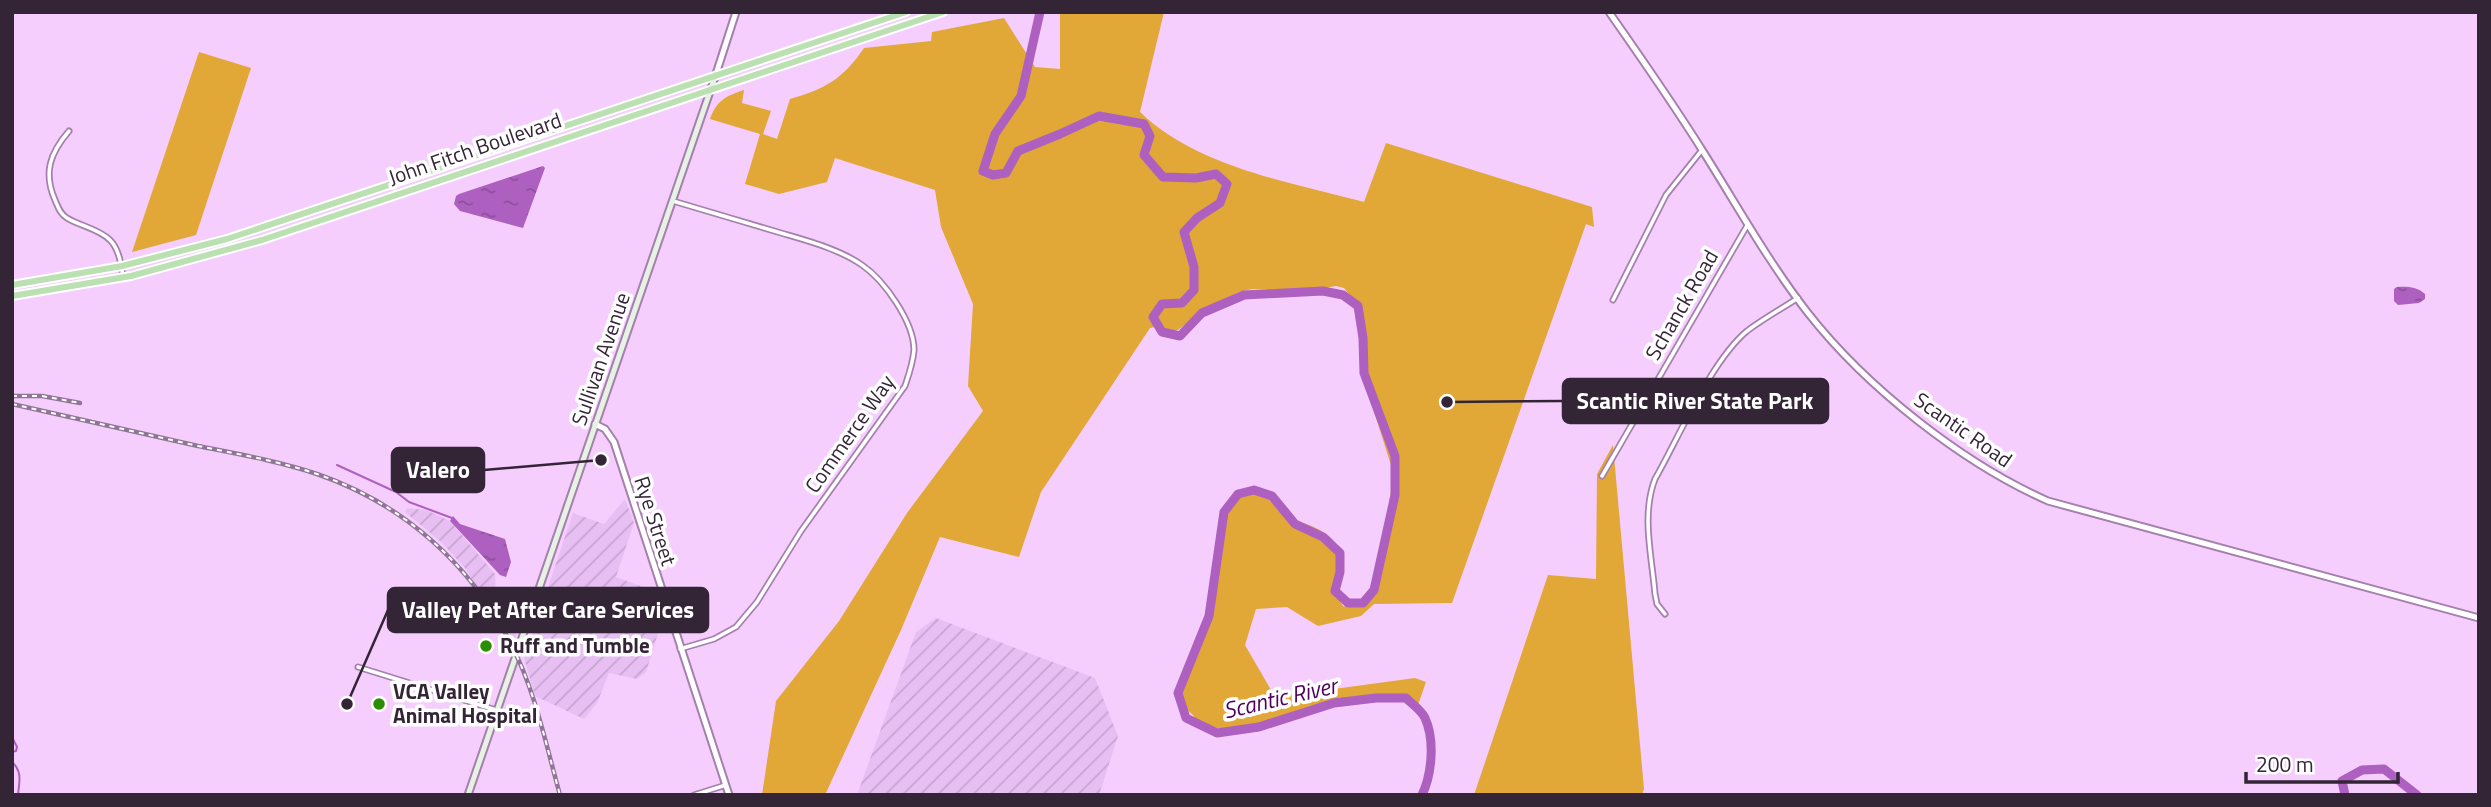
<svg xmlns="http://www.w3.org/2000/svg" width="2491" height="807" font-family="'Titillium Web',sans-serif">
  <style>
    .industrial { fill: url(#industrial-furrows) }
    .green { fill: #e1a737 }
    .water { fill: url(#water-ripples) }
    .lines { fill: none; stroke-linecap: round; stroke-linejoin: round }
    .stream { stroke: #ad60bf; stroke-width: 2 }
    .river { stroke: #ad60bf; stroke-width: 9 }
    .minor-casing { stroke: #a480ad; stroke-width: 7 }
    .tertiary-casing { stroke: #a480ad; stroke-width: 9 }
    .secondary-casing { stroke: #a480ad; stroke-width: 9 }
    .trunk-casing { stroke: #fff; stroke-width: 10 }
    .minor { stroke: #fff; stroke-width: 3.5 }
    .tertiary { stroke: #fff; stroke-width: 5 }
    .secondary { stroke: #e6f3e2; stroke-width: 5 }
    .trunk { stroke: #bbe0b2; stroke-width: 6 }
    .rail-casing { stroke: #907696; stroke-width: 4.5 }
    .rail { stroke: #fefefe; stroke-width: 2; stroke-dasharray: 5; stroke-linecap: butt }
    .poi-dot { fill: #2b8d01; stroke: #fefefe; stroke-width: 2.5 }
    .labels { text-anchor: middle; stroke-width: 7; stroke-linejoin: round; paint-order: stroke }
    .street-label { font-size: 21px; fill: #332436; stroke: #fefefe }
    .poi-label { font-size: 21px; font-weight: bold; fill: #332436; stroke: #fefefe; text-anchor: start }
    .water-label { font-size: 23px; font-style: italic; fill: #4f005e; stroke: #fefefe }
    .leader { fill: none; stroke: #332436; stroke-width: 2.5 }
    .callout-dot { fill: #332436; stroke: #fefefe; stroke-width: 2.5 }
    .callout { fill: #332436; stroke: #332436; stroke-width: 2.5 }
    .callout-label { font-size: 23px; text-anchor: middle; font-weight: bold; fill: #fff }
  </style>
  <defs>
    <pattern id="industrial-furrows" width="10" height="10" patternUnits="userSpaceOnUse" patternTransform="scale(1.75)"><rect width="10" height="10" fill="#e8bff3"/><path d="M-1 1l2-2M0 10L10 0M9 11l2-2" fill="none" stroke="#c7a4d1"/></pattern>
    <pattern id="water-ripples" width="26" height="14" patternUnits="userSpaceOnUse" patternTransform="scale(1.75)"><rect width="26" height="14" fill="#ad60bf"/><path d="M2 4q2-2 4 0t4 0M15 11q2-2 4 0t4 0" fill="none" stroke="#8d4f9c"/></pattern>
  </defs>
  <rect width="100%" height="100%" fill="#f5cefe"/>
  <g class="industrial">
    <polygon points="625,499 634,523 616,577 654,591 663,617 646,672 637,679 609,673 597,703 584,719 535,696 524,658 573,513 604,524"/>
    <polygon points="407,508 426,510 450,521 495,574 496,595 517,630 514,644 465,568 441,542 405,512"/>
    <polygon points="936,618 1095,678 1118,736 1099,795 857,795 916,632"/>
  </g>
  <g class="green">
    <path d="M1060,12H1164L1140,112C1197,167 1289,182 1364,202L1386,143L1592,207L1594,227L1586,224L1452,603L1374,604L1361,616L1318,626L1287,607L1256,609L1245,645L1275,697L1415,678L1426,682L1418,705C1403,697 1388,696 1371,696C1347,697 1326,702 1303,709C1265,721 1235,740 1195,721L1194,716L1178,701C1175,677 1207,634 1211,606C1214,582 1217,483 1258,493C1272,496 1274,510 1286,516C1304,524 1330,529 1339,549C1348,569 1329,585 1343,606C1360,610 1369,603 1377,588L1392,483L1391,465L1369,396L1358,315L1350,295L1344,288L1336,286L1312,290L1252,289L1239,292L1210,306L1178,330L1169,332L1156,327L1150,328L1041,492L1019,557L940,537L901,630L825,795H762L776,701L839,621L907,513L983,411L968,386L973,304L941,227L935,190L835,158L827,182L779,194L745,184L760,134L710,119C717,100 726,96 744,90L742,103L771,111L763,134L777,139L790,99C825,89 843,79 864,48L931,41L932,32L1004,18L1035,67L1060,69Z"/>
    <polygon points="199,52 251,68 196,235 132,252"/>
    <polygon points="1613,445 1644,789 1642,795 1474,795 1548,575 1596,579 1597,474"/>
  </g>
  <g class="water">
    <polygon points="543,166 545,168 523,228 460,211 454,204 456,196 459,194"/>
    <path d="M2397,287C2406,286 2418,287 2425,294V299L2419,303L2398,305L2394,301V289Z"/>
    <polygon points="453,516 460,524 505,539 511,562 506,577 500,575 450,521"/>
  </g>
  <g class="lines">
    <g class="stream">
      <polyline points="337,465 396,492 409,502 452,518"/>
      <polyline points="12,737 17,747 16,751 12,752"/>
      <path d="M12,762C23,772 19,783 18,795"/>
    </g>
    <g class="river">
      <path d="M1040,12L1021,96L995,134L983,171L993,175L1006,173L1018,151L1060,134L1099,116L1144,124L1150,136L1144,155L1163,177L1196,178L1216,174L1227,184L1220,203L1197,218L1184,232L1194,267V290L1182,303L1162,304L1153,317L1162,332L1180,336L1202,313L1244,295L1323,291L1343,295L1358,306L1363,338L1364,373L1395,456V495L1374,590L1363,603H1348L1335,591L1340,572V553L1323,537L1295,524L1272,496L1254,490L1238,494L1224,512L1209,616L1178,693L1186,718L1217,733L1259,727L1334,703L1376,698H1406C1412,704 1422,711 1425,718C1435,740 1432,774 1422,795"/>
      <polyline points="2345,795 2342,781 2362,770 2384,769 2417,795"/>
    </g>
    <g class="minor-casing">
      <g id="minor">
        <path d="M69,131C50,153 43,173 55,200C58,207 60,214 67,218C80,226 99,229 110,240C119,249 121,264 123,276"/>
        <path d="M673,201C709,212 745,222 781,233C808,241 839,249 862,265C884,280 914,322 914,350C913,363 909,374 905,386L801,531L757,602L736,627L714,639L680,649"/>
        <polyline points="1613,300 1666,195 1702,150"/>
        <polyline points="1602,476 1748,224"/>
        <path d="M1665,614L1657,604L1655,594C1652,557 1641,515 1655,479C1679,437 1711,361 1747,331C1763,319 1781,309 1798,298"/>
        <polyline points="358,667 496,710"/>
        <polyline points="694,795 726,785"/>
      </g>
    </g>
    <g class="tertiary-casing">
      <g id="tertiary">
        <path d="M1609,12C1642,59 1674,105 1704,153C1738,207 1769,263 1808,313C1866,387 1962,463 2048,501L2479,618"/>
        <polyline points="716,74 736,12"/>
        <polyline points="595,424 605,429 614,442 729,795"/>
      </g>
    </g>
    <g class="secondary-casing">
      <polyline id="secondary" points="468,795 716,74"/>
    </g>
    <g class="trunk-casing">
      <g id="trunk">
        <polyline points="12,285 122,266 227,239 906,12"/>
        <polyline points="12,296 131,276 262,240 943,12"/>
      </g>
    </g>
    <use href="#minor" class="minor"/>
    <use href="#tertiary" class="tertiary"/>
    <use href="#secondary" class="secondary"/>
    <use href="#trunk" class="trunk"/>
    <g class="rail-casing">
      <g id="rail">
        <polyline points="12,396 42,396 80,403"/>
        <path d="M12,404C74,418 136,432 198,446C238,454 278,461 317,474C402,503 471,564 511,644C535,690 546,745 560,795"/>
      </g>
    </g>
    <use href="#rail" class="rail"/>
  </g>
  <g class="poi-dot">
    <circle cx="486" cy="646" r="7"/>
    <circle cx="379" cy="704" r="7"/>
  </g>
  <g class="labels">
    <g class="street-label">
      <text transform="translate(475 149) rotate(-19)" y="7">John Fitch Boulevard</text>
      <text transform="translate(1682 305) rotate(-60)" y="7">Schanck Road</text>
      <text transform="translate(601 359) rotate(-71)" y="7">Sullivan Avenue</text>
      <text transform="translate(1963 430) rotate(35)" y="7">Scantic Road</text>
      <text transform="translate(850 434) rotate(-55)" y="7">Commerce Way</text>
      <text transform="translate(655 521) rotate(72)" y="7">Rye Street</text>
    </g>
    <g class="poi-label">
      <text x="500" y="653">Ruff and Tumble</text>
      <text x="393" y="699">VCA Valley<tspan x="393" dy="24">Animal Hospital</tspan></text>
    </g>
    <g class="water-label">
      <text transform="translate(1280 698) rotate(-13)" y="8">Scantic River</text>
    </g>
  </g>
  <path class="leader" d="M1447 402L1563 401M601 460L484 470M347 704L388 610"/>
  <g class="callout-dot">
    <circle cx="1447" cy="402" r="7"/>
    <circle cx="601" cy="460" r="7"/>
    <circle cx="347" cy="704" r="7"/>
  </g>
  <g class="callout">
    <rect x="1563" y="379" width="265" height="44" rx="7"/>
    <rect x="392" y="448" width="92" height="44" rx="7"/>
    <rect x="388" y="588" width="320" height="44" rx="7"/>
  </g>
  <g class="callout-label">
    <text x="1695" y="409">Scantic River State Park</text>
    <text x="438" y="478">Valero</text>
    <text x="548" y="618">Valley Pet After Care Services</text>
  </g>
  <rect width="2491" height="807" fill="none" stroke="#332436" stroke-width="28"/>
  <path d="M2246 772v10h152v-10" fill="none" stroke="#332436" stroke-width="3.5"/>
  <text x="2256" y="772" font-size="21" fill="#332436" stroke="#fefefe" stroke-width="5" paint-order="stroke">200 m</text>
</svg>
